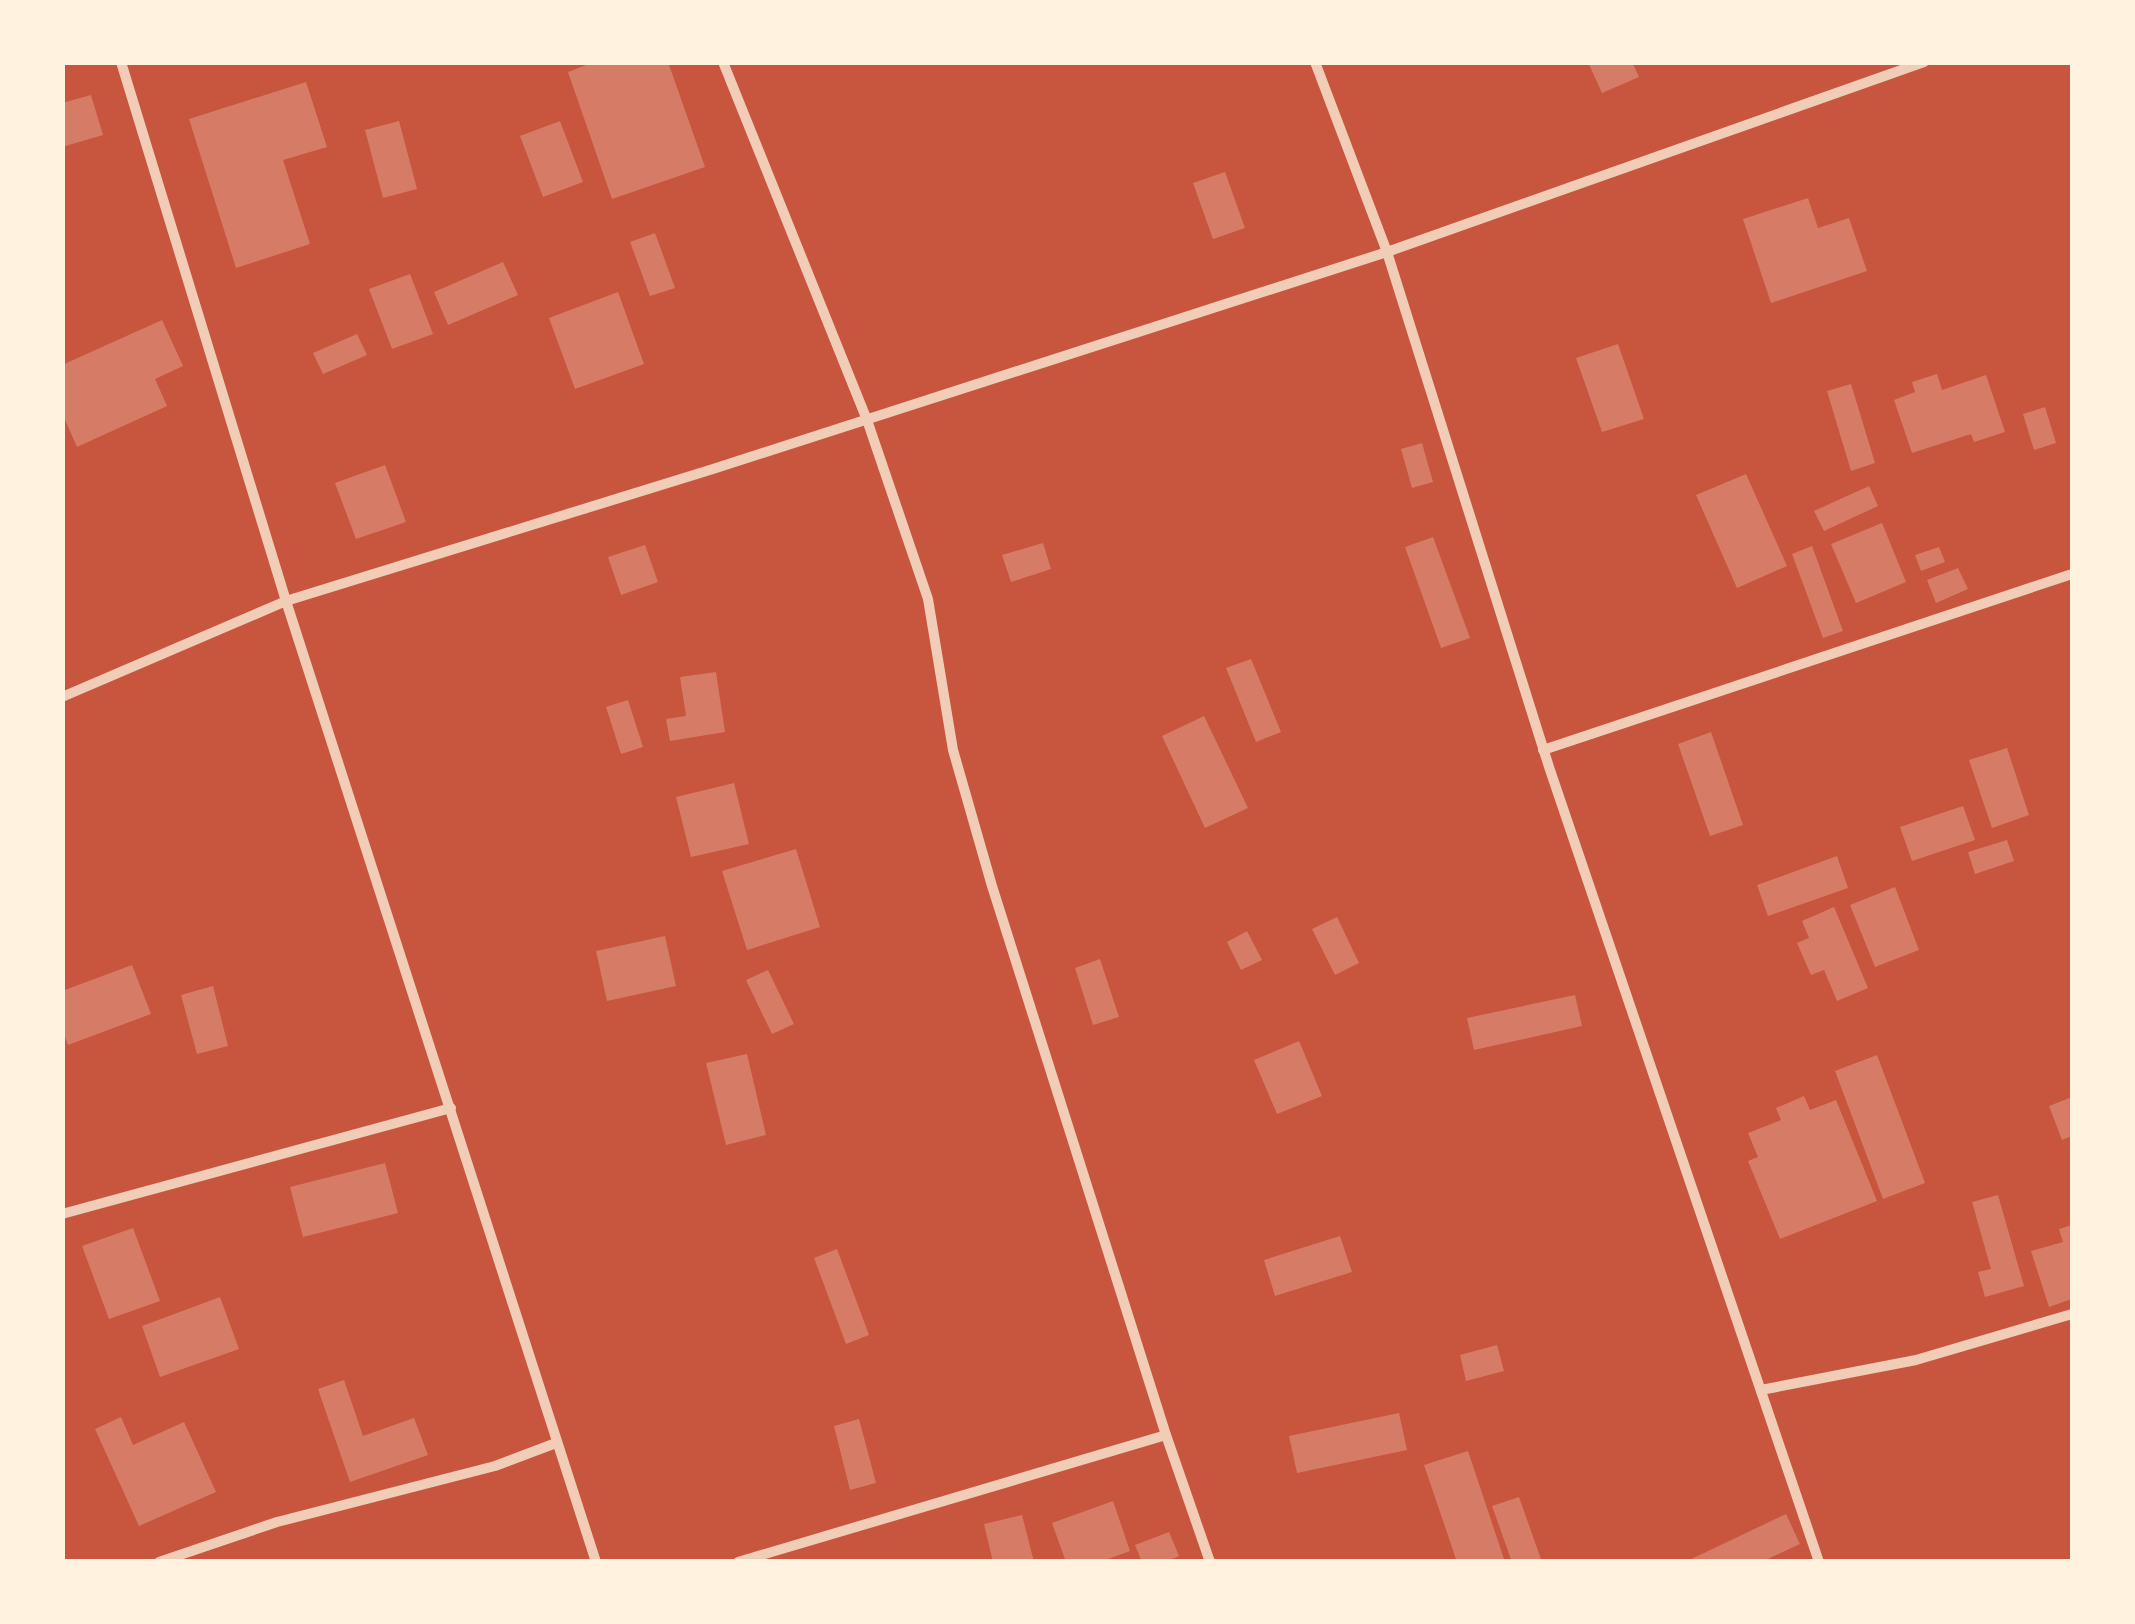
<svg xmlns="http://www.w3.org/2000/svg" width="2135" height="1624" font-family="'IBM Plex Sans',sans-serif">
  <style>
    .building { fill: #d67c66 }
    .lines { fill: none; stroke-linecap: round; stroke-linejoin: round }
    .minor { stroke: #f1ccb7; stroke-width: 10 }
  </style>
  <rect width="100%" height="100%" fill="#c8553d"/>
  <g class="building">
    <polygon points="594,62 668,62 705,167 612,199 568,72"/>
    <polygon points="1588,62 1632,62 1639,77 1602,93"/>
    <polygon points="306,82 327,147 283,160 310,244 236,268 189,119"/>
    <polygon points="91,95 103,135 62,147 62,103"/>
    <polygon points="399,121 417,189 383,198 365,130"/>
    <polygon points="560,121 583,182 543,197 520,136"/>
    <polygon points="1225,172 1245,228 1213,239 1193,183"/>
    <polygon points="1808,198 1818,228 1849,218 1867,271 1771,303 1743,219"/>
    <polygon points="655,233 675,288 650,296 630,242"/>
    <polygon points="503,262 518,295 448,325 434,292"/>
    <polygon points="410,274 433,334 392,349 369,289"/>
    <polygon points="618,292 644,364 575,389 549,318"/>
    <polygon points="162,320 183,366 155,379 167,406 77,447 62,413 62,365"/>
    <polygon points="357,334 367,355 323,374 313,353"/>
    <polygon points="1618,344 1644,419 1602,432 1576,358"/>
    <polygon points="1937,374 1942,390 1986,375 2005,432 1974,442 1971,434 1912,453 1894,400 1915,392 1912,382"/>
    <polygon points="1851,384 1875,463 1851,471 1827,391"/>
    <polygon points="2045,407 2056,443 2034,450 2023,414"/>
    <polygon points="1422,443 1433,482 1412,488 1401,449"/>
    <polygon points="385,465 406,522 356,539 335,483"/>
    <polygon points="1746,474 1787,566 1737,588 1696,495"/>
    <polygon points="1869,486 1878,506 1824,531 1814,511"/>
    <polygon points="1882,523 1906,582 1856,603 1831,544"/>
    <polygon points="1433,537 1470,638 1441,648 1405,547"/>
    <polygon points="1043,543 1051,569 1011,582 1002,555"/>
    <polygon points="645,545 658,582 621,595 608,557"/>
    <polygon points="1812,546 1843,631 1823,638 1792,554"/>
    <polygon points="1939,547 1945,562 1921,571 1915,555"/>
    <polygon points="1958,568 1968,589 1936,603 1927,580"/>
    <polygon points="1251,659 1281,732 1256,742 1226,668"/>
    <polygon points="716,672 725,732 670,741 666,719 686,716 680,677"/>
    <polygon points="628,700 643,747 621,754 606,707"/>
    <polygon points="1204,716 1248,808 1205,828 1162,736"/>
    <polygon points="1711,732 1743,825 1710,836 1678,744"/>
    <polygon points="2007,748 2029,815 1992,828 1969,760"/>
    <polygon points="734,783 749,844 691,857 676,797"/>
    <polygon points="1963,806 1975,840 1912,861 1900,827"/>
    <polygon points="2007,840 2014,861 1975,874 1968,852"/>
    <polygon points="796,849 820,927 747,950 722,871"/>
    <polygon points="1837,856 1848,888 1768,916 1757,885"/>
    <polygon points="1895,887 1919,950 1875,967 1850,905"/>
    <polygon points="1834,907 1868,988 1837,1001 1824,970 1811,975 1797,943 1809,938 1802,921"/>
    <polygon points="1337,917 1359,963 1335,975 1312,929"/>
    <polygon points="1247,931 1262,960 1241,970 1227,942"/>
    <polygon points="665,936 676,986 607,1001 596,951"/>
    <polygon points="1100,959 1119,1017 1093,1025 1075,968"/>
    <polygon points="132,965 151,1014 68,1045 62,1029 62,991"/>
    <polygon points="768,970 794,1024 772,1034 746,980"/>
    <polygon points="213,986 228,1046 197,1054 181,995"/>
    <polygon points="1575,995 1582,1026 1474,1050 1467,1018"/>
    <polygon points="1299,1041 1322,1096 1277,1114 1254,1060"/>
    <polygon points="747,1054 766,1135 726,1145 706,1063"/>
    <polygon points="1877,1055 1925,1183 1883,1199 1835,1071"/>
    <polygon points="1804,1096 1810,1110 1836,1100 1877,1201 1780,1239 1748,1161 1758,1157 1748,1133 1781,1120 1776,1108"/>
    <polygon points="2072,1097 2072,1136 2062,1140 2049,1106"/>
    <polygon points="385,1163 398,1213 303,1237 290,1187"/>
    <polygon points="1998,1195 2024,1286 1985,1297 1978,1272 1991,1269 1972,1202"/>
    <polygon points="2072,1225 2072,1299 2049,1307 2031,1251 2063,1242 2059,1229"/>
    <polygon points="133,1228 160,1301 109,1319 82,1246"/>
    <polygon points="1340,1236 1352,1272 1275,1296 1264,1260"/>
    <polygon points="837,1249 869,1335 846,1344 814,1258"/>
    <polygon points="220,1297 239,1349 160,1377 142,1326"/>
    <polygon points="1497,1345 1504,1371 1466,1381 1460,1355"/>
    <polygon points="344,1380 363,1436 414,1418 428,1455 350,1482 318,1389"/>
    <polygon points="1399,1413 1407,1450 1297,1473 1289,1436"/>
    <polygon points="121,1417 133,1445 184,1422 216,1492 139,1526 95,1429"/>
    <polygon points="859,1419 876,1483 850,1490 834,1426"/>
    <polygon points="1468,1451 1505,1562 1457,1562 1424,1465"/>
    <polygon points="1519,1497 1542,1562 1512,1562 1492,1506"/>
    <polygon points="1113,1501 1130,1551 1100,1562 1066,1562 1052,1523"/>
    <polygon points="1786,1514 1800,1544 1761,1562 1685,1562"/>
    <polygon points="1022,1515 1034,1562 993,1562 984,1524"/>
    <polygon points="1169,1532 1179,1556 1165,1562 1142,1562 1135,1545"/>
  </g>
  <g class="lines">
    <g class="minor">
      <polyline points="121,62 286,601 596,1562"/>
      <polyline points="723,62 867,420 928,599 953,750 992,886 1166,1435 1210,1562"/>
      <polyline points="1315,62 1387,252 1549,767 1819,1562"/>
      <polyline points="62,697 286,601 713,469 1387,252 1924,62"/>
      <polyline points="1543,750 2072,574"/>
      <polyline points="62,1214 451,1108"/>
      <polyline points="1761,1390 1916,1360 2072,1314"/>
      <polyline points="159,1562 277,1522 495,1466 556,1443"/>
      <polyline points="738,1562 1166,1435"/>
    </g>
  </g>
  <rect width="2135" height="1624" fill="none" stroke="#fff3e0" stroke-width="130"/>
</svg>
